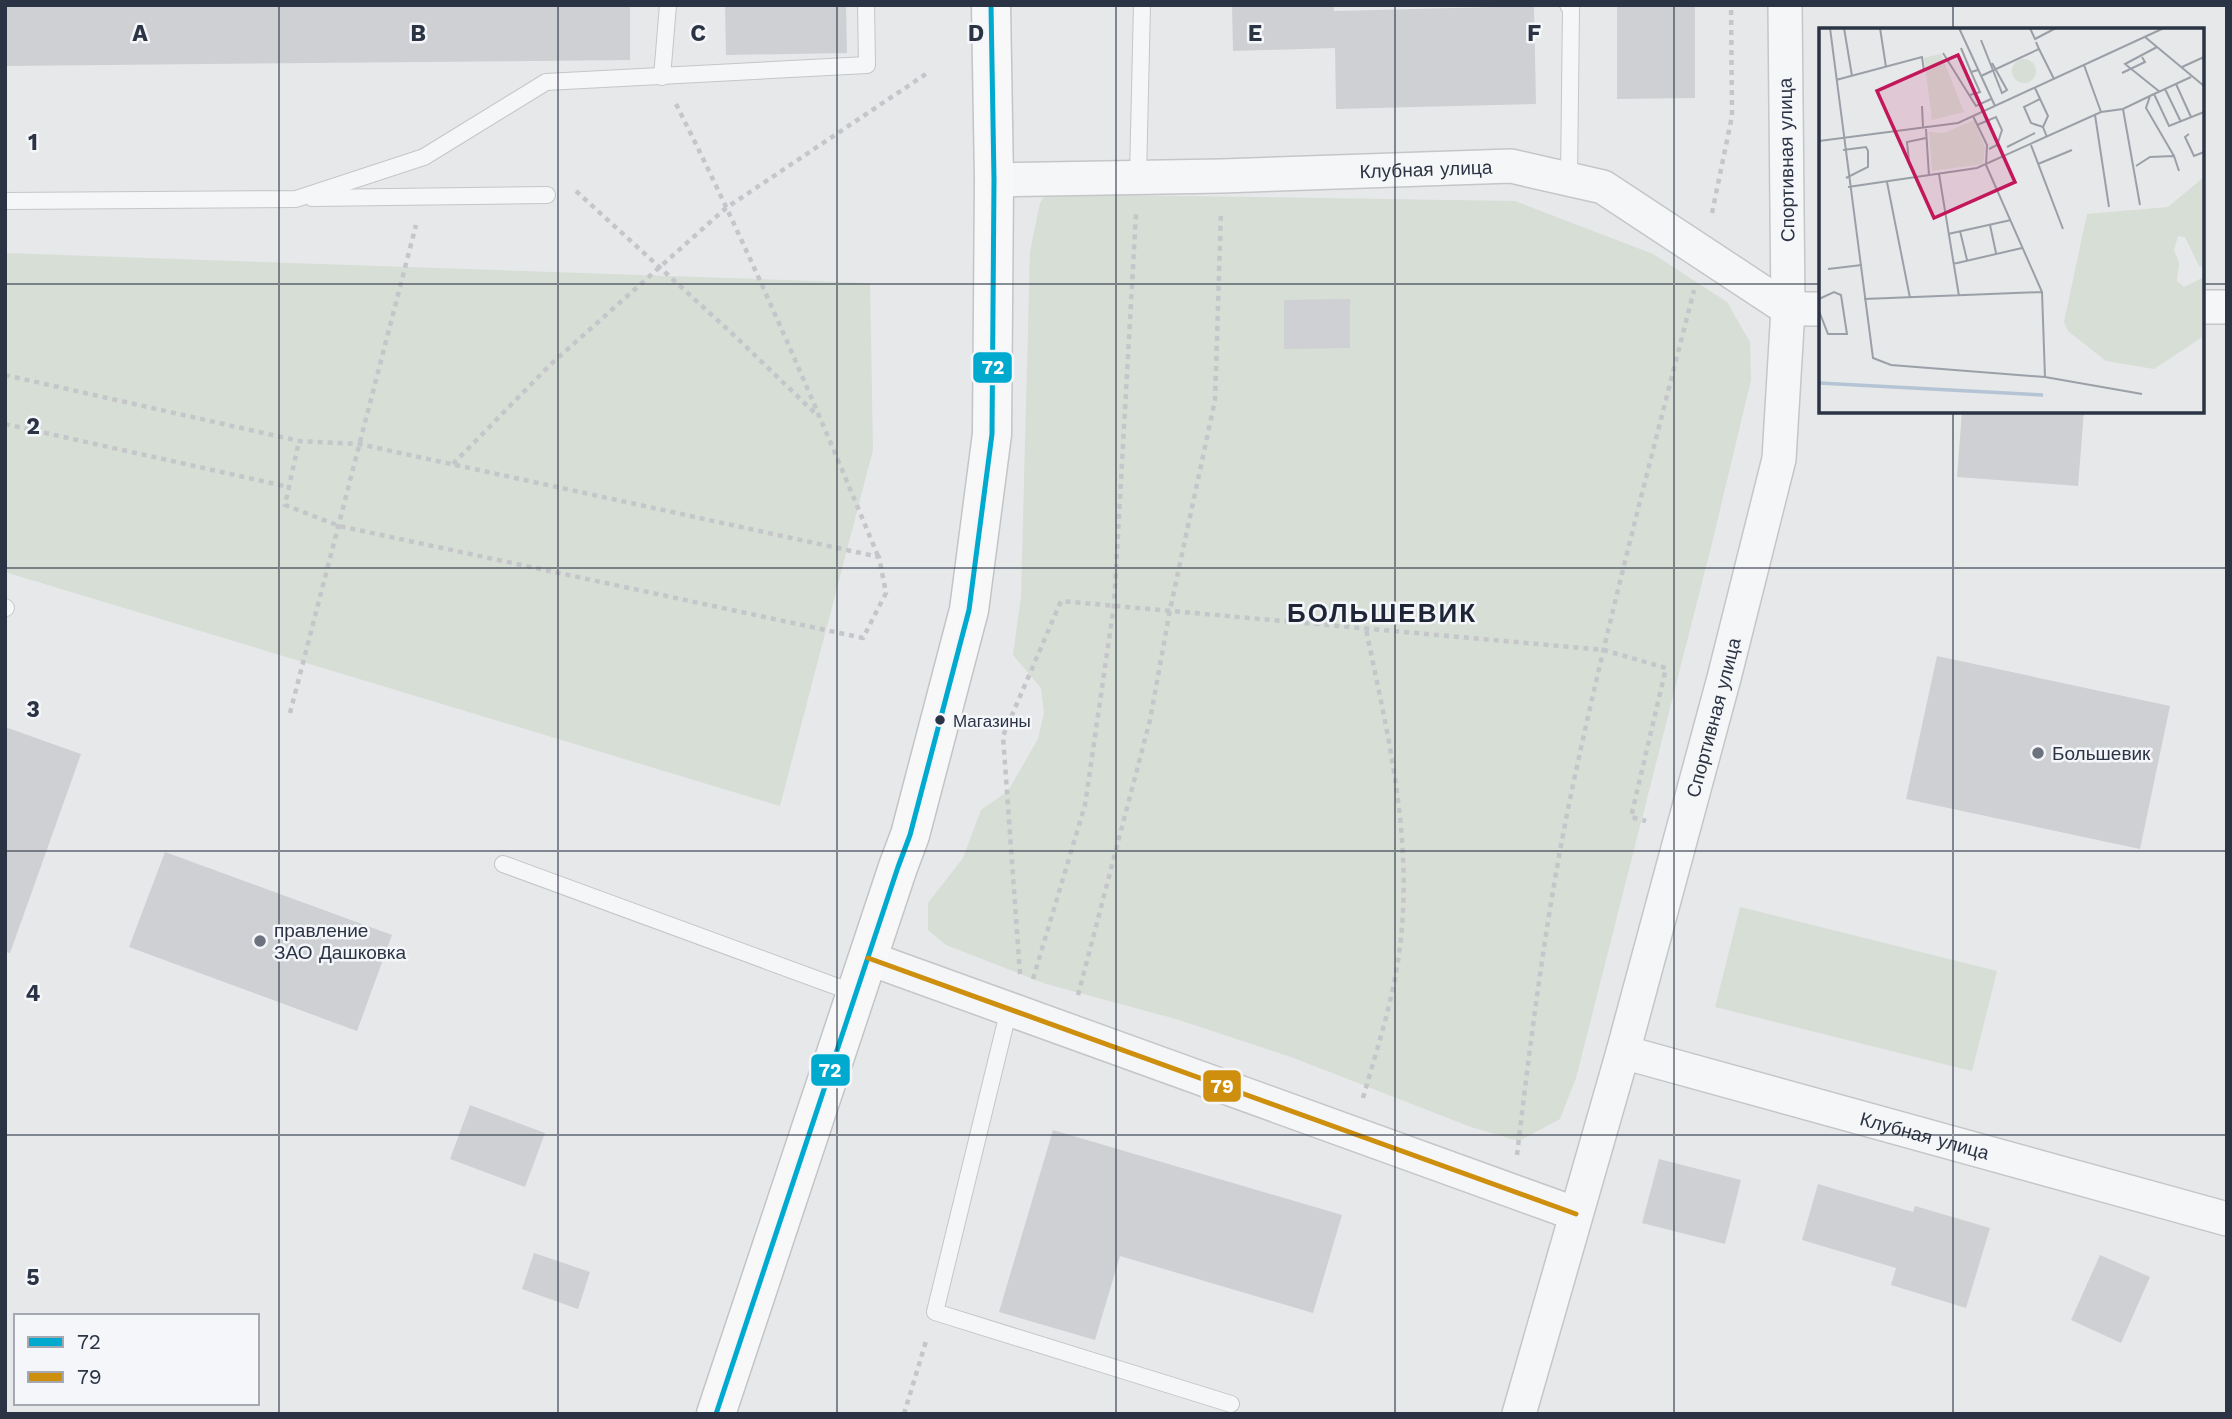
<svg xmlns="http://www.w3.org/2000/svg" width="2232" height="1419" font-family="'Work Sans',sans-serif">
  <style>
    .green { fill: #d6ded6 }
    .building { fill: #ced0d3 }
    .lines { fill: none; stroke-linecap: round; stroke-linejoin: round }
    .service-casing { stroke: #c4c6c8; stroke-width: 18 }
    .minor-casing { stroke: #c4c6c8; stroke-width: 36 }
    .primary-casing { stroke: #c2c5c8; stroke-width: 41 }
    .path { stroke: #c5c6ca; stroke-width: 4.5; stroke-dasharray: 5 5; stroke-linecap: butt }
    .service { stroke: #f5f6f7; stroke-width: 16 }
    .minor { stroke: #f5f6f7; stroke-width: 33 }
    .primary { stroke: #f8f8f8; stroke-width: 38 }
    .bus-1-casing { stroke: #f4f6f9; stroke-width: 10 }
    .bus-2-casing { stroke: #f4f6f9; stroke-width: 10 }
    .bus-1 { stroke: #00a9ce; stroke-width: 5 }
    .bus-2 { stroke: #ce8f0e; stroke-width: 5 }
    .grid { fill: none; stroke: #2b3445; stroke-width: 2; stroke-opacity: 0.55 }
    .bus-dot { fill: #2b3445; stroke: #f4f6f9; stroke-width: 2.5 }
    .poi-dot { fill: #6c737f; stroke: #f4f6f9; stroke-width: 2.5 }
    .labels { text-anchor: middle; stroke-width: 5; stroke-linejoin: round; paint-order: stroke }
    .bus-label { font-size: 17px; fill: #2b3445; stroke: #f4f6f9; text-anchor: start }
    .street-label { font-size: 19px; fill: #2b3445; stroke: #f4f6f9 }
    .poi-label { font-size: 19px; fill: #2b3445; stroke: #f4f6f9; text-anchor: start }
    .district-label { font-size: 26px; font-weight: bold; letter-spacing: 2px; fill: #1d2536; stroke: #f4f6f9 }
    .inset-river { fill: none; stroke: #b4c4d5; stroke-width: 3.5 }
    .inset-road { fill: none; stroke: #9ba0a8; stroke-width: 2 }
    .view { fill: #c2185b; fill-opacity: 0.15; stroke: #c2185b; stroke-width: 3.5 }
    .inset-edge { fill: none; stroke: #2b3445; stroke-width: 3.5 }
    .grid-label { font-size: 23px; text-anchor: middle; font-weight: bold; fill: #2b3445; stroke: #f4f6f9; stroke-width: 5; stroke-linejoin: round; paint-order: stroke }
    .line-badge { stroke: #f4f6f9; stroke-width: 2.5 }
    .badge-label { font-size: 19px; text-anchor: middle; font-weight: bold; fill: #fff }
  </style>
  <rect width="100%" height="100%" fill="#e6e8ea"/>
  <g class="green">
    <polygon points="1046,194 1515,201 1653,254 1727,302 1750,342 1751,380 1713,539 1576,1078 1560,1119 1519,1141 1471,1127 1291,1057 1176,1019 1046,984 946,945 928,930 928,903 963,858 981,810 1008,791 1038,739 1044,713 1041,688 1013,655 1021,597 1030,252 1040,203"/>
    <polygon points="5,253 870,283 873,450 780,806 5,572"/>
    <polygon points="1740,907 1997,971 1972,1071 1715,1007"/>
  </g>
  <g class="building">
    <polygon points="5,5 630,5 630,60 5,66"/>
    <polygon points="725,5 846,5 847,53 726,55"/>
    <polygon points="1232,5 1334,5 1334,11 1534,6 1536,104 1336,109 1335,48 1233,51"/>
    <polygon points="1617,5 1695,5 1695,98 1617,99"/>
    <polygon points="1350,299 1350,348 1284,349 1284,300"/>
    <polygon points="1962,411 2084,411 2078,486 1957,477"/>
    <polygon points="1937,656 2170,706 2140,849 1906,799"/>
    <polygon points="5,727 81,754 10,953 5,952"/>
    <polygon points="165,852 392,935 357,1031 129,947"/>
    <polygon points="470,1105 545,1133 525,1187 450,1159"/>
    <polygon points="1053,1130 1342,1215 1313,1313 1120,1256 1095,1340 999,1312"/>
    <polygon points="1659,1159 1741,1180 1725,1244 1642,1223"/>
    <polygon points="1818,1184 1913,1212 1915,1206 1990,1228 1966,1308 1891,1285 1896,1268 1802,1240"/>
    <polygon points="534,1253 590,1272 578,1309 522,1289"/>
    <polygon points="2100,1255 2150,1277 2121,1343 2071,1320"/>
  </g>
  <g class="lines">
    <g class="service-casing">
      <g id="service">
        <polyline points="1568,5 1571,9 1569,179"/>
        <polyline points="662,77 668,5"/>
        <polyline points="1138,176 1142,5"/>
        <polyline points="312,198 547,195"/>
        <polyline points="5,201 296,199 424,157 546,82 867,65 866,5"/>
        <polyline points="5,607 6,608"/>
        <polyline points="503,864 857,994"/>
        <polyline points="1009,1009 935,1312 1231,1404"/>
      </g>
    </g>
    <g class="minor-casing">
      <g id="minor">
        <path id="s1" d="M994,180L1222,176L1511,166L1603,187L1788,309H1821"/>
        <polyline points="2202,307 2227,307"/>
        <polyline points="868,958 1576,1214"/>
        <path id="s2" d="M1623,1052L2227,1219"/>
        <path id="s3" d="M1519,1414L1623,1052L1724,678L1779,459L1788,309L1785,5"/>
      </g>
    </g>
    <g class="primary-casing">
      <polyline id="primary" points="716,1414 898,867 910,835 969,610 992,434 994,180 991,5"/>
    </g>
    <g class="path">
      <path d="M676,104C750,251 815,404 878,556"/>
      <polyline points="576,191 737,338 818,416"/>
      <polyline points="1712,213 1732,116 1731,5"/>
      <polyline points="5,375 299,441 359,444 879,557 886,593 863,638 339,526 285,505 299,441"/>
      <polyline points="5,424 289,487"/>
      <polyline points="453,464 551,364 726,208 929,72"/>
      <polyline points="290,713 416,225"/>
      <polyline points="1020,974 1003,736 1061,601 1604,650 1666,668 1631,817 1646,821"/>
      <polyline points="1033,979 1085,805 1114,605 1136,214"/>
      <polyline points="1078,995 1150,720 1170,610 1215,400 1221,211"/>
      <path d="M1363,1098C1378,1045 1396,992 1401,937C1412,832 1387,731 1366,629"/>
      <path d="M1517,1155C1531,1036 1546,917 1570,799C1606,628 1651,459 1694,290"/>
      <polyline points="904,1414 927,1338"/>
    </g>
    <use href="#service" class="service"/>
    <use href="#minor" class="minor"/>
    <use href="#primary" class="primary"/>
    <g class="bus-1-casing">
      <polyline id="bus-1" points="716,1414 898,867 910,835 969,610 992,434 994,180 991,5"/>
    </g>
    <g class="bus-2-casing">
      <polyline id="bus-2" points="868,958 1576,1214"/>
    </g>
    <use href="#bus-1" class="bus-1"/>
    <use href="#bus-2" class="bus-2"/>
  </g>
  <path class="grid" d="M279,5V1414M558,5V1414M837,5V1414M1116,5V1414M1395,5V1414M1674,5V1414M1953,5V30M5,284H1821M2202,284H2227M1953,411V1414M5,568H2227M5,851H2227M5,1135H2227"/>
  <circle class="bus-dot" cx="940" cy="720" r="6"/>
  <g class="poi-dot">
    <circle cx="2038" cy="753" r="7"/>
    <circle cx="260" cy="941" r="7"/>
  </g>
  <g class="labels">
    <g class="bus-label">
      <text x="953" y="727">Магазины</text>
    </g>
    <g class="street-label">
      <text transform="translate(1786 160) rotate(-91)" y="7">Спортивная улица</text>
      <text dy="7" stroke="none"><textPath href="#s1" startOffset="432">Клубная улица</textPath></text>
      <text dy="7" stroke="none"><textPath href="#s3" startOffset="723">Спортивная улица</textPath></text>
      <text dy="7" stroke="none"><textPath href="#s2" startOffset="313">Клубная улица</textPath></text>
    </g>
    <g class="poi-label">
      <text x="2052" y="760">Большевик</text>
      <text x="274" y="937">правление<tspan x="274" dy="22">ЗАО Дашковка</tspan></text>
    </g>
    <g class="district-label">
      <text x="1382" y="622">БОЛЬШЕВИК</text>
    </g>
  </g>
  <g transform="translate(1819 28)">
    <rect width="385" height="385" fill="#e6e8ea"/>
    <path d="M122,26L145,84L113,92L105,30ZM193 43a12 12 0 1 1 24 0a12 12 0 1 1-24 0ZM155,92L166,119L164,136L113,143L110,104L125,105ZM385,149V239L380,238L366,209L359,208L355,222L360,235L358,253L365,259L385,249V308L335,341L287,333L249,303L245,294L268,186L349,179Z" fill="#d6ded6"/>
    <path class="inset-river" d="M0,355L224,367"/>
    <path class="inset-road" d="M11,0L54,330L72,337L226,349L323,366M25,0L33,48M61,0L67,39M140,0L176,78M211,0L216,11L237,0M326,9L385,58M162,12L183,65L188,62L173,35M338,19L306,36L341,64M142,20L152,44L159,42M220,21L235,51M124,25L157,78L172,71M265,37L282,84M363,39L385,29M303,45L326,34L323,29M162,48L220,21L217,14M372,49L335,66L350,98L385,84M17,52L103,29L105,43M357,56L372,89M216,60L229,88L224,99L228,109M346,61L362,94M151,67L161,64L152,44M331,68L327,80L355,128M221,71L205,79L212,95L224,99M103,78L104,99M304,81L321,177M276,87L290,179M154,88L168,117L167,137L223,264L226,349M158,97L177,89L183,102L178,117L170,121M107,101L110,148M370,106L366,109L375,128L385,124M0,113L139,95L345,0M212,117L244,201M188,119L216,105M24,122L47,119L49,123V139L27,150M90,133L88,114L107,110M219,136L253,122M317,138L331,129L355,128L360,143M120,146L140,268M68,154L91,270M29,159L158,140L282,84L304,81L335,66M171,197L177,225M141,203L148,232M129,206L192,192M134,236L203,220M9,241L43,237M0,271L15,264L22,267L28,306H9L0,283M45,271L223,264"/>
    <path class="view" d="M139,27L196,154L115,190L58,63Z"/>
    <rect width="385" height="385" class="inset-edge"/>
  </g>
  <g class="grid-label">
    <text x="140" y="41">A</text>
    <text x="418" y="41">B</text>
    <text x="698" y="41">C</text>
    <text x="976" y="41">D</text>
    <text x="1255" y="41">E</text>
    <text x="1534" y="41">F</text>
    <text x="33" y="150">1</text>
    <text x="33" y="434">2</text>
    <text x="33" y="717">3</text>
    <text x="33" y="1001">4</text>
    <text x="33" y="1285">5</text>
  </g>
  <g class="line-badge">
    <rect x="972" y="351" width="41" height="33" rx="7" fill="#00a9ce"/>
    <rect x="810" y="1053" width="41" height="34" rx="7" fill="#00a9ce"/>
    <rect x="1202" y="1069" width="40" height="34" rx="7" fill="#ce8f0e"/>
  </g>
  <g class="badge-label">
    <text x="993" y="374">72</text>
    <text x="830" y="1077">72</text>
    <text x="1222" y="1093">79</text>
  </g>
  <rect width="2232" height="1419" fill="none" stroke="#2b3445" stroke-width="14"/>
  <rect x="14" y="1314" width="245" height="91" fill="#f4f6f9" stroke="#a4a8b1" stroke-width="2"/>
  <rect x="28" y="1337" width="35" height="10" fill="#00a9ce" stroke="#a4a8b1" stroke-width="2"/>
  <text x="77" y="1349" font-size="21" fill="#2b3445">72</text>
  <rect x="28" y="1372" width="35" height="10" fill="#ce8f0e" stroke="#a4a8b1" stroke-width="2"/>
  <text x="77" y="1384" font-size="21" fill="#2b3445">79</text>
</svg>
